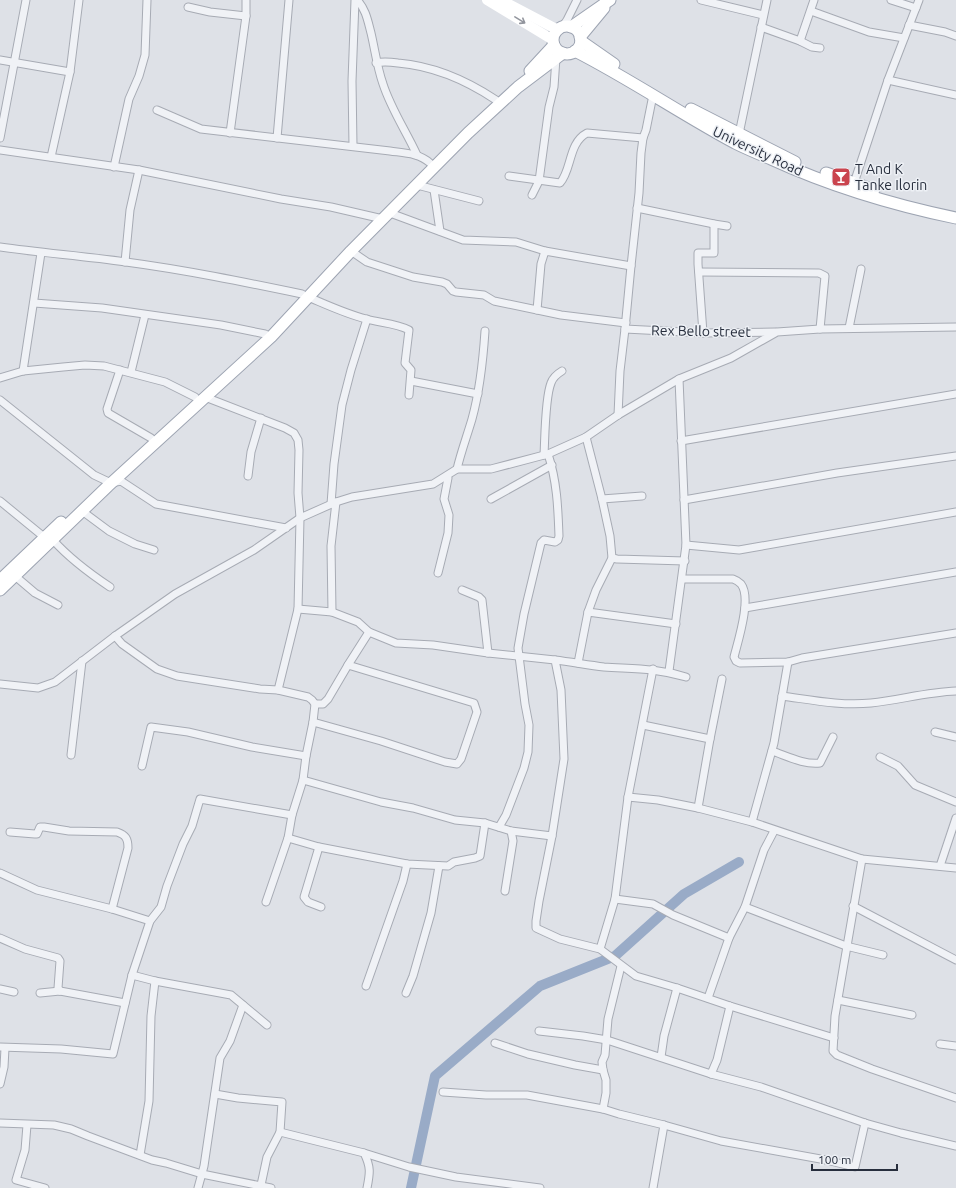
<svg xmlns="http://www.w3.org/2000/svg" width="956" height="1188" font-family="Ubuntu,sans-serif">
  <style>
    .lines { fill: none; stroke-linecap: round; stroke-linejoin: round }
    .river { stroke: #99abc7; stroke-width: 10 }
    .street-casing { stroke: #a7abb4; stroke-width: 9 }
    .primary-casing { stroke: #9da4b2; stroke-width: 13 }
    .street { stroke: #f0f2f6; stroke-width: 7 }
    .secondary { stroke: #fff; stroke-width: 10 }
    .primary { stroke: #fff; stroke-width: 11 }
    .oneway { stroke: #93969e }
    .labels { text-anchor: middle; stroke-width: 3; stroke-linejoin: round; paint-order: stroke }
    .street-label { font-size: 14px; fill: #272e3d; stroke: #edf0f5 }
    .poi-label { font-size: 14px; fill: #272e3d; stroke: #edf0f5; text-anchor: start }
  </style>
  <rect width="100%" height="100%" fill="#dee1e7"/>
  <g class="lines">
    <polyline class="river" points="411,1188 435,1076 540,986 615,956 684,894 739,862"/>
    <g class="street-casing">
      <g id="street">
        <path d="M357,0C366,9 368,22 371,33C375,50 377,67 383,84C391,109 406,131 417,155"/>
        <polyline points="701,0 763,15"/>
        <polyline points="891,0 916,8"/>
        <polyline points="188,7 210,12 246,16"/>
        <polyline points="811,11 869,32 904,38"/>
        <polyline points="909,25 945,32 956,36"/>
        <polyline points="562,27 567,20 577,0"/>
        <polyline points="761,27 800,41 812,47 820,48"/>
        <polyline points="800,41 814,0"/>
        <polyline points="0,60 70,72"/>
        <path d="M376,63C383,61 391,62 398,63C434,66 466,80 496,100"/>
        <polyline points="888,80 956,95"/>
        <path d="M157,110L201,129L390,151C404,153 419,153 430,163"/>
        <polyline points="230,133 246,16 246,0"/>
        <polyline points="739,134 767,0"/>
        <polyline points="0,138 26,0"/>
        <polyline points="277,138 289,0"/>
        <polyline points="353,146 352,81 355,0"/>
        <polyline points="0,150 139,170 281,199 331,207 383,219"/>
        <polyline points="51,157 70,72 79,0"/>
        <polyline points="114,167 129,99 139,76 145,55 147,0"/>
        <path d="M509,176L560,183C572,170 568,143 587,133L643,138"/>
        <polyline points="854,183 888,80 919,0"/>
        <polyline points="417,185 479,201"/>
        <polyline points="434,190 440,231"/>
        <polyline points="532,195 539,181 549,107 554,87 556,58"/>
        <polyline points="637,208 714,224 727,226"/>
        <polyline points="390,213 463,240 516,242 545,251"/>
        <path d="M0,247C42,253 84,256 126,262C186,270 244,282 302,294"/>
        <polyline points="351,251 367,262 413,277 442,282 447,284 453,291 456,292 484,295 494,301 561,315 626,323"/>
        <polyline points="125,262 130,210 139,170"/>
        <polyline points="699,272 819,273 825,276 820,329"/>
        <path d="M308,297C327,305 346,314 366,319C380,323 396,323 409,330L405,363L411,370L409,395"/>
        <polyline points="34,303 102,308 221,325 265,334 271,337"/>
        <polyline points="537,310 541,264 545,251 631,266"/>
        <polyline points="849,328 861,269"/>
        <polyline points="625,329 703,333 775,332"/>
        <polyline points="703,333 698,264 698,253 714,253 714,224"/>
        <polyline points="120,370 107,409 108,413 151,438"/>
        <polyline points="23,371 41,253"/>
        <polyline points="131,372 145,315"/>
        <polyline points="0,378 23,371 63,367 85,365 104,366 165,382 195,397"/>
        <polyline points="411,381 478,394"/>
        <polyline points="205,397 285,428 294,433 298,440 299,450 298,493 300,518 298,609 278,690"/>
        <polyline points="0,400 94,475 111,483 121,481 156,504 286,528"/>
        <polyline points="618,415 620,371 625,329 631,266 639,193 641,153 643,138 646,130 653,95"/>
        <polyline points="586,437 602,499 610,536 612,558 596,590 588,612"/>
        <polyline points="681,441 956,394"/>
        <path d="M544,455C545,437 545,398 551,383C553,377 557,374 562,371"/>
        <path d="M457,469C461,452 467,436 472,419C480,390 483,361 485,331"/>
        <polyline points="248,476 251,452 261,418"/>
        <polyline points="491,499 552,465"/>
        <polyline points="602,499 642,496"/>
        <polyline points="684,500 837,473 956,456"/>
        <polyline points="0,501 44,537"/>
        <polyline points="331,504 334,464 342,405 351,370 367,319"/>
        <polyline points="82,511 109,531 135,544 154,550"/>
        <path d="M53,540C70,559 89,573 110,587"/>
        <polyline points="686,545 739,550 956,512"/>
        <polyline points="612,558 617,559 685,561"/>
        <polyline points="438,573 448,533 449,515 444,499 448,478 447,476"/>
        <polyline points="15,576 35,593 58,605"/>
        <path d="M682,579H733C736,580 739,582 741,584C752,598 738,641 734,657L736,661L740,663L788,662L802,658L956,633"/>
        <polyline points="462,590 479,597 482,600 488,653"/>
        <polyline points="745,608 956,572"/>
        <polyline points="298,609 332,612 358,622 369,632 396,643 433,645 488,653 555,660 561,690 564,759 552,836 539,901 536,921 536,928 560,939 600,949 636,976 677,988 730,1006 834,1038"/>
        <polyline points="332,612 331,546 336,502"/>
        <polyline points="115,636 122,644 157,669 177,676 260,689 278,690 308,697 312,700 315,704 313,722 306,756 303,780 292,815 288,838 266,902"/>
        <path d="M555,660C571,662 588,665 604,667C634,669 656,668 686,677"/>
        <polyline points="578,663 588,612 676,624"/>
        <polyline points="669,671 686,545 679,379"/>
        <polyline points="0,684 38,688 55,682 115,636 175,594 254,550 300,518 336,502 352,497 433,484 457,469 491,469 548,454 586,437 618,415 679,379 731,358 777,332 820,329 956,327"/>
        <path d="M782,696C812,700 841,706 871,703C900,700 927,692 956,691"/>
        <polyline points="315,704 323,704 328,699 348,665"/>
        <polyline points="313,722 381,741 445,762 457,764 461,759 477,712 474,703 348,665 369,632"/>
        <polyline points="643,725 710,739"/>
        <polyline points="935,732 956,737"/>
        <path d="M772,751C787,756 804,765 820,763L833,737"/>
        <polyline points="71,755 82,661"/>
        <polyline points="880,757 898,766 915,785 956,802"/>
        <polyline points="142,766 151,727 188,732 252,747 306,756"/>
        <polyline points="303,780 381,802 413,808 455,820 485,823 511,831 552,836"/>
        <polyline points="628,797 658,800 698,808 752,822 862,859 956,868"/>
        <polyline points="698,808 710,739 722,679"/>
        <polyline points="752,822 774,743 788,662"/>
        <path d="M499,827L506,815L524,768L528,752L529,725L525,704L518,648L524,614L541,543L544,540L555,542L558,540L559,536C558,508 557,481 548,454"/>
        <path d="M10,832L35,834H37L40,827H44L69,831L117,832C126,835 128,839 128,848L112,909"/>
        <polyline points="288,838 319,847 407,864 448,866 454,862 475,858 480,856 485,823"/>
        <polyline points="319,847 304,897 308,902 321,907"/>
        <polyline points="862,859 835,1016 833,1051 837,1055 872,1069 956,1098"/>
        <polyline points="940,866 956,818"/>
        <polyline points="0,873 37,890 112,909 150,921"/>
        <polyline points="505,891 513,841 511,831"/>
        <polyline points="615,899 653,904 673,915 729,938"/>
        <polyline points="853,906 956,960"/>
        <polyline points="745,907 846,946 883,955"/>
        <polyline points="0,938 25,949 58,958 60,961 58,988 60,991"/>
        <polyline points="600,949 615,899 628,797 653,669"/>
        <polyline points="132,975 155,981 231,995 267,1025"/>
        <polyline points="366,986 403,881 407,864"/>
        <polyline points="0,989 14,992"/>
        <polyline points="40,993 60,991 125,1003"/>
        <polyline points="406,993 413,976 431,913 439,866"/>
        <polyline points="708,998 729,938 745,907 764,850 774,831"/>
        <polyline points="838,1000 912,1015"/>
        <polyline points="539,1031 583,1036 607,1040 711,1074 761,1087 865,1123 901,1133 956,1146"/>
        <polyline points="495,1043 528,1054 575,1065 603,1070"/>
        <polyline points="940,1044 956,1046"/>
        <polyline points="0,1047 61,1049 113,1054 132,975 150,921 161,907 167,886 183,844 192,826 200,799 292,815"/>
        <polyline points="661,1057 664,1036 677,988"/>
        <polyline points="711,1074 717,1060 730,1006"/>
        <polyline points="0,1084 4,1067 5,1048"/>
        <polyline points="443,1092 486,1095 527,1095 603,1109 619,1114 664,1125 721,1141 826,1160 855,1167 865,1123"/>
        <polyline points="215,1094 238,1098 282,1102 280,1132 267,1157 261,1185"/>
        <polyline points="603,1109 606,1093 606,1080 603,1070 602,1062 605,1055 608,1019 621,966"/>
        <polyline points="0,1123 54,1125 71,1129 88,1136 152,1160 166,1163 202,1174 271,1188"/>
        <polyline points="27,1125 25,1150 16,1180 45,1188"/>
        <path d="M280,1132L364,1153C371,1167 370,1173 367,1188"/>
        <polyline points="364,1153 409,1167 456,1177 540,1188"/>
        <polyline points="140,1155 149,1101 151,1016 155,981"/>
        <polyline points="198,1188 204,1166 220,1058 230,1041 243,1005"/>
        <polyline points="653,1188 664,1125"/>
      </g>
    </g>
    <g class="primary-casing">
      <g id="primary">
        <circle cx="567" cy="40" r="14"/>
        <polyline points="571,27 610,0"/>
        <polyline points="580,37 604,8"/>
        <polyline points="581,41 614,64"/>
        <path d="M575,51C630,79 681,114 735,143C747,149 759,154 771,159C830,186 893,205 956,218"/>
        <polyline points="530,71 554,45"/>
        <polyline points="691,109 795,162"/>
        <polyline points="826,173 874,190"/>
        <polyline points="0,580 61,522"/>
        <polyline points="0,590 108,486 271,337 351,251 468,133 518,87 563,53"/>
      </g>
    </g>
    <use href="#street" class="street"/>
    <g class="secondary">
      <polyline points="487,0 553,40"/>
      <polyline points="501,0 558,30"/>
    </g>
    <use href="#primary" class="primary"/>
  </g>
  <defs><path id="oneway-shaft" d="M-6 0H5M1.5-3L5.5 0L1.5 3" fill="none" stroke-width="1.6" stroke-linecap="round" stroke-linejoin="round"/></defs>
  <use class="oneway" href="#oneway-shaft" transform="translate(520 20) rotate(31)"/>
  <defs>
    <g id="bar-square" transform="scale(1)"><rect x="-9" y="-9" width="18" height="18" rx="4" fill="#ca444e" stroke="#edf0f5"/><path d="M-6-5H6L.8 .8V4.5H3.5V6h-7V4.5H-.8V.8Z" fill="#fff"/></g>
  </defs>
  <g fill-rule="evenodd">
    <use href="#bar-square" x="841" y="177"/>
  </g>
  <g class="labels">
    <g class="street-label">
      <text transform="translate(758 151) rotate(25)" y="5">University Road</text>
      <text transform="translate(701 331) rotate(1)" y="5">Rex Bello street</text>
    </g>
    <g class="poi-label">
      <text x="855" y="174">T And K<tspan x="855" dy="16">Tanke Ilorin</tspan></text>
    </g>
  </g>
  <path d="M812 1164v6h85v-6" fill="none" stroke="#272e3d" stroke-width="2"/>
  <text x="818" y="1164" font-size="12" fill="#272e3d" stroke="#edf0f5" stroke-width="3" paint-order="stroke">100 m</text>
</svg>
